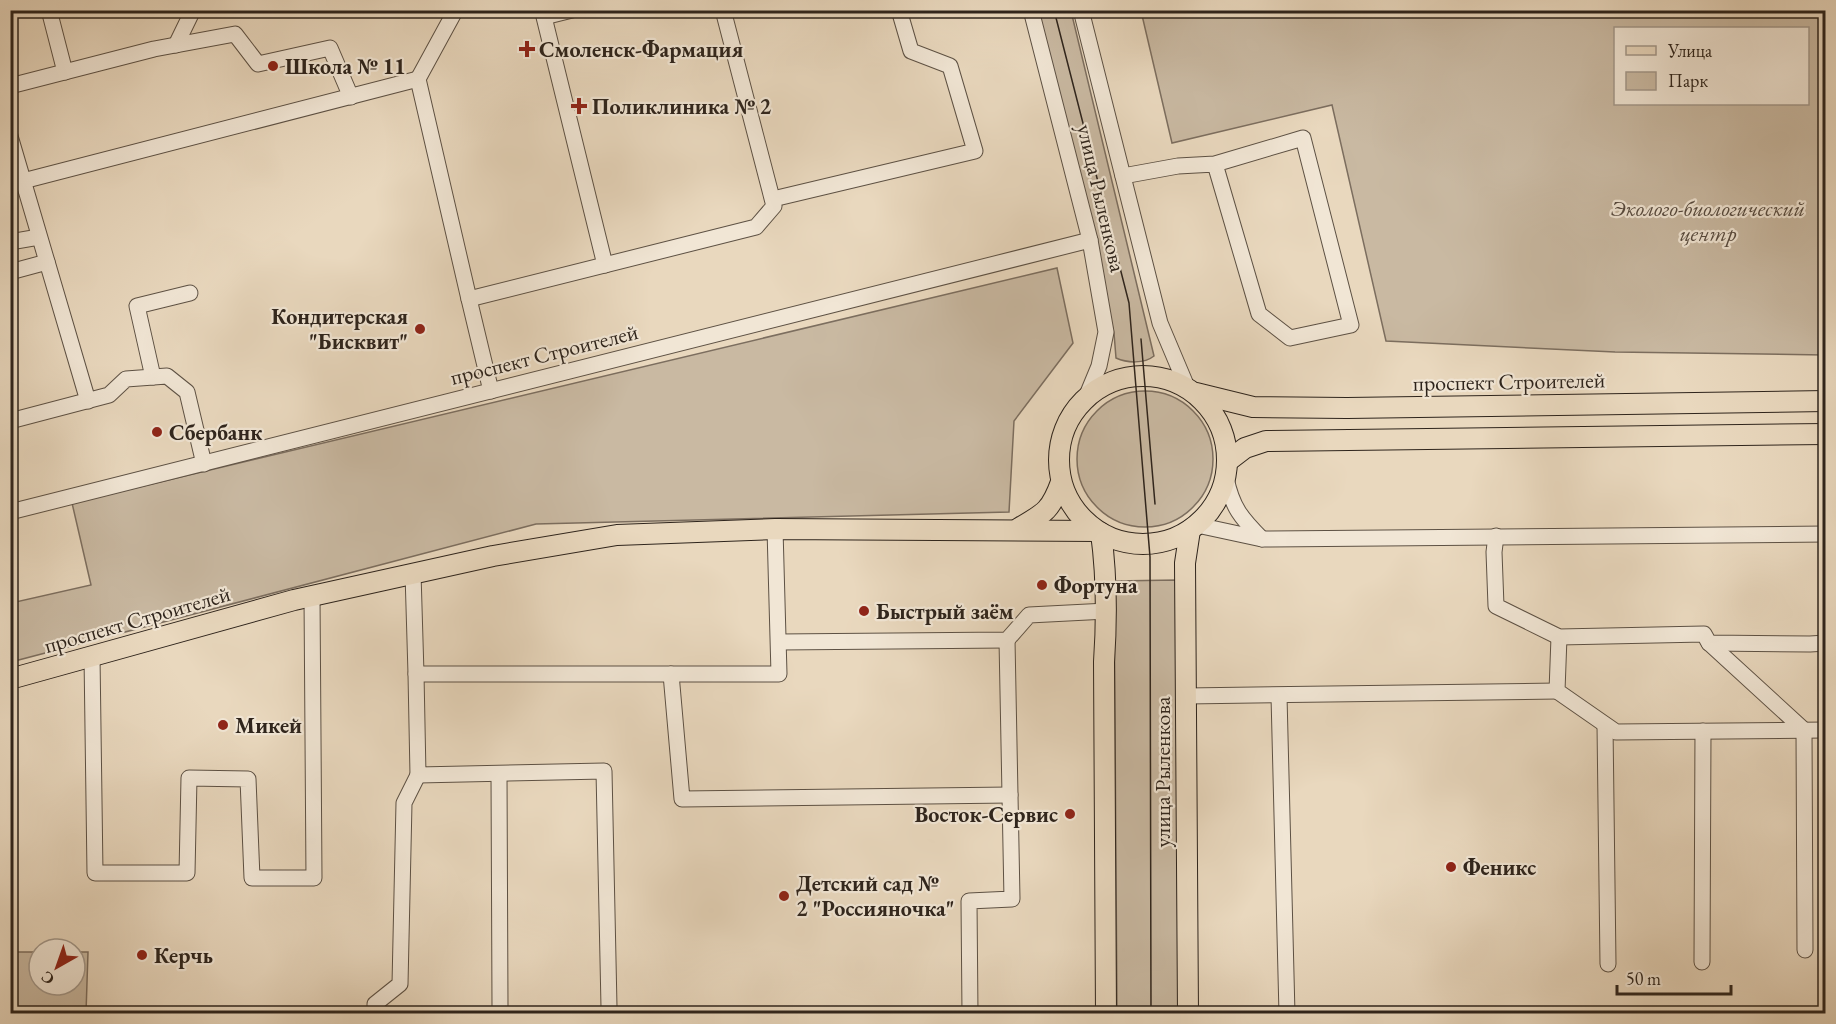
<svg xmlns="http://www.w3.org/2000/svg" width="1836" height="1024" font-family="'EB Garamond',serif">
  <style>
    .green { fill: #c9b9a2; stroke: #7c6e5f; stroke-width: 1.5; fill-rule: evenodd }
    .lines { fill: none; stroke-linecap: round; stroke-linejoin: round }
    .minor-casing { stroke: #5d5144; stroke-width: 17 }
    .major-casing { stroke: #2e241c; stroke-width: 22 }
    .minor { stroke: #f1e6d5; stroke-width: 15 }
    .major { stroke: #e9d8be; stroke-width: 20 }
    .tram { stroke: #2e241c; stroke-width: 1.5 }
    .poi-dot { fill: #8f2418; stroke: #f1e6d5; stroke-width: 2 }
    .labels { text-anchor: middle; stroke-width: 4.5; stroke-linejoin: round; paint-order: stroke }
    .poi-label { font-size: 22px; font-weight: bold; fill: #2e241c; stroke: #f1e6d5; text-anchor: start }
    .street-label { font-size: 22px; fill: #2e241c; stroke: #f1e6d5 }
    .park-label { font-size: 22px; font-style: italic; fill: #55493e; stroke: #f1e6d5 }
  </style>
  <rect width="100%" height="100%" fill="#e9d8be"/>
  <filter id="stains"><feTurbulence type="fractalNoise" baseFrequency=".00333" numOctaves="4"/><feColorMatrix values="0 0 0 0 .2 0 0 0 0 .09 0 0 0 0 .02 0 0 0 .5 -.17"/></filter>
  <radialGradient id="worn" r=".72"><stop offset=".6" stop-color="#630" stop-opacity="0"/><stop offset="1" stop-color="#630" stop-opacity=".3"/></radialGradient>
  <g class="green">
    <path d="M1033,11H1071L1154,356C1144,364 1127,363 1116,358L1114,333Z"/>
    <path d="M1141,11H1825V355L1615,352L1386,341L1332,105L1172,143ZM1808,28V104H1616V28Z"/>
    <polygon points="1057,268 1073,343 1014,421 1009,512 536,524 11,662 11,603 91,585 72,503"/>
    <circle cx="1145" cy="459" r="68"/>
    <polygon points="1177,580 1178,1013 1117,1013 1114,581"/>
    <polygon points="10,952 39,952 39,985 75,985 75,952 88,952 86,1013 11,1013"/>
  </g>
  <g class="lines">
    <g class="minor-casing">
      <g id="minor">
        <polyline points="49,10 65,72"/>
        <polyline points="572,10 544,17 605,265"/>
        <polyline points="1031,10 1090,240 1106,332 1099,366 1087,395"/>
        <polyline points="1081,10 1160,323 1187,387"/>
        <polyline points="176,45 193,10"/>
        <polyline points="418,79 454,13 454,10"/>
        <polyline points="10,86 154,49 235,34 258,64 330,48 351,97"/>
        <polyline points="10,136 88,401"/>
        <polyline points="1123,176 1178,166 1215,164 1303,138 1351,325 1290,338 1259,314 1215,164"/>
        <polyline points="23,181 418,79 469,299 756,227 774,206 723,10"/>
        <polyline points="773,199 975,151 950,66 911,51 899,10"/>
        <polyline points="10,242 39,237"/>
        <polyline points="10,272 47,262"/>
        <polyline points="469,299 491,391"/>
        <polyline points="153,377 137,306 190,293"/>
        <polyline points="10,421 109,395 126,379 167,376 187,392 204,464"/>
        <path d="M1226,478C1232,507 1241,518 1262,539"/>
        <polyline points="10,512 1090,240"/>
        <polyline points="1197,525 1262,539 1826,534"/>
        <polyline points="1496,536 1494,552 1496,606 1559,637 1704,634 1709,643 1810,644 1826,643"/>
        <polyline points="413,573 416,674"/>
        <polyline points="1559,637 1557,691 1616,732 1826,730"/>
        <polyline points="779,642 1007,640 1029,615 1107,611"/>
        <polyline points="1709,643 1804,730 1805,950"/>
        <polyline points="92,656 95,873 187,873 189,778 248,779 252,878 314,878 312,596"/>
        <polyline points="671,674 682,799 1010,795"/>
        <polyline points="1186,696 1557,691"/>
        <polyline points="1279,696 1287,1014"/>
        <polyline points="1605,725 1608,964"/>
        <polyline points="499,774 500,1007"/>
        <polyline points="1702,962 1703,731"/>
        <polyline points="609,1007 604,771 418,775 416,674 779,674 775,529"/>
        <polyline points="375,1014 375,1004 400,984 404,803 418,775"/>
        <polyline points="970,1014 969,901 1012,899 1007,640"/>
      </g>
    </g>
    <g class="major-casing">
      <g id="major">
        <circle cx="1143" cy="460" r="84"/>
        <polyline points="1196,393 1253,407 1347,408 1826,401"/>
        <polyline points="1228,461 1245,448 1266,441 1826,434"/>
        <path d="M1019,528C1045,513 1051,510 1061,482"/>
        <path d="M1101,533C1107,577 1107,618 1104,662L1106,1014"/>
        <polyline points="10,679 294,600 493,556 617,535 775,529 1097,531"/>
        <polyline points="1188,1014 1185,563 1190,530"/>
      </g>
    </g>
    <use href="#minor" class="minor"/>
    <use href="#major" class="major"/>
    <g class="tram">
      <polyline points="1054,10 1129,303 1150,557 1151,1014"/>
      <polyline points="1141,339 1155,504"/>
    </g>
  </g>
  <g class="poi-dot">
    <path d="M524 40h6v6h6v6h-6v6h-6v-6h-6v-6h6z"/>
    <circle cx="273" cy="66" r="6"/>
    <path d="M576 97h6v6h6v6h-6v6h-6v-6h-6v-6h6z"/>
    <circle cx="420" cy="329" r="6"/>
    <circle cx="157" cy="432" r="6"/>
    <circle cx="1042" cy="585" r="6"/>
    <circle cx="864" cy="611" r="6"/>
    <circle cx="223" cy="725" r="6"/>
    <circle cx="1070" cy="814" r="6"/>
    <circle cx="1451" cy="867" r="6"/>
    <circle cx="784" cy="896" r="6"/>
    <circle cx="142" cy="955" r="6"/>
  </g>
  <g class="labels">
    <g class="poi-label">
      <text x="539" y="57">Смоленск-Фармация</text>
      <text x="285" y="74">Школа № 11</text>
      <text x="592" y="114">Поликлиника № 2</text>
      <text x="408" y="324" text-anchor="end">Кондитерская<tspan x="408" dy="25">"Бисквит"</tspan></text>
      <text x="169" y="440">Сбербанк</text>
      <text x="1054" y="593">Фортуна</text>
      <text x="876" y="619">Быстрый заём</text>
      <text x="235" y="733">Микей</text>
      <text x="1058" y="822" text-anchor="end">Восток-Сервис</text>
      <text x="1463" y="875">Феникс</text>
      <text x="796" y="891">Детский сад №<tspan x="796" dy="25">2 "Россияночка"</tspan></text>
      <text x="154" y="963">Керчь</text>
    </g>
    <g class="street-label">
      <text transform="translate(1102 198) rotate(77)" y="8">улица Рыленкова</text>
      <text transform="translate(544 354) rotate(-14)" y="8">проспект Строителей</text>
      <text transform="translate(1509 381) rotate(-1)" y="8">проспект Строителей</text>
      <text transform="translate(137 619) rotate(-16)" y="8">проспект Строителей</text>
      <text transform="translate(1162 772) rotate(-90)" y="8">улица Рыленкова</text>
    </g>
    <g class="park-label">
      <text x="1708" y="216">Эколого-биологический<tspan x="1708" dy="25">центр</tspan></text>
    </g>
  </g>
  <rect width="1836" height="1024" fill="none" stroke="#e9d8be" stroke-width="36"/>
  <rect x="12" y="12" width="1812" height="1000" fill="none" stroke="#2e241c" stroke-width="3"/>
  <rect x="18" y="18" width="1800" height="988" fill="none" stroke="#2e241c" stroke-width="1.5"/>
  <rect x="1614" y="27" width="195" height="78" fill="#f1e6d5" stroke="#a3988b" stroke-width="1.5"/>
  <rect x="1626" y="46" width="30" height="9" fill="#e9d8be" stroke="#a3988b" stroke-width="1.5"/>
  <text x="1668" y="57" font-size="18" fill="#2e241c">Улица</text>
  <rect x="1626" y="72" width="30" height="18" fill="#c9b9a2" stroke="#a3988b" stroke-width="1.5"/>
  <text x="1668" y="87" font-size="18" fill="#2e241c">Парк</text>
  <g transform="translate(57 967) rotate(220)"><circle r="28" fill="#f1e6d5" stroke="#a3988b" stroke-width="1.5"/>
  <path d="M0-4.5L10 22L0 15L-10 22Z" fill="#8f2418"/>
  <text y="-9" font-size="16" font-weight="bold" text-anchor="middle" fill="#2e241c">С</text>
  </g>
  <path d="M1617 985v9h114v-9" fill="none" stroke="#2e241c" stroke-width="3"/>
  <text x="1626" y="985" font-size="18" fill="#2e241c" stroke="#f1e6d5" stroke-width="4.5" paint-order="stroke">50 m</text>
  <rect width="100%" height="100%" filter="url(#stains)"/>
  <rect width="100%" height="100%" fill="url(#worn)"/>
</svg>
